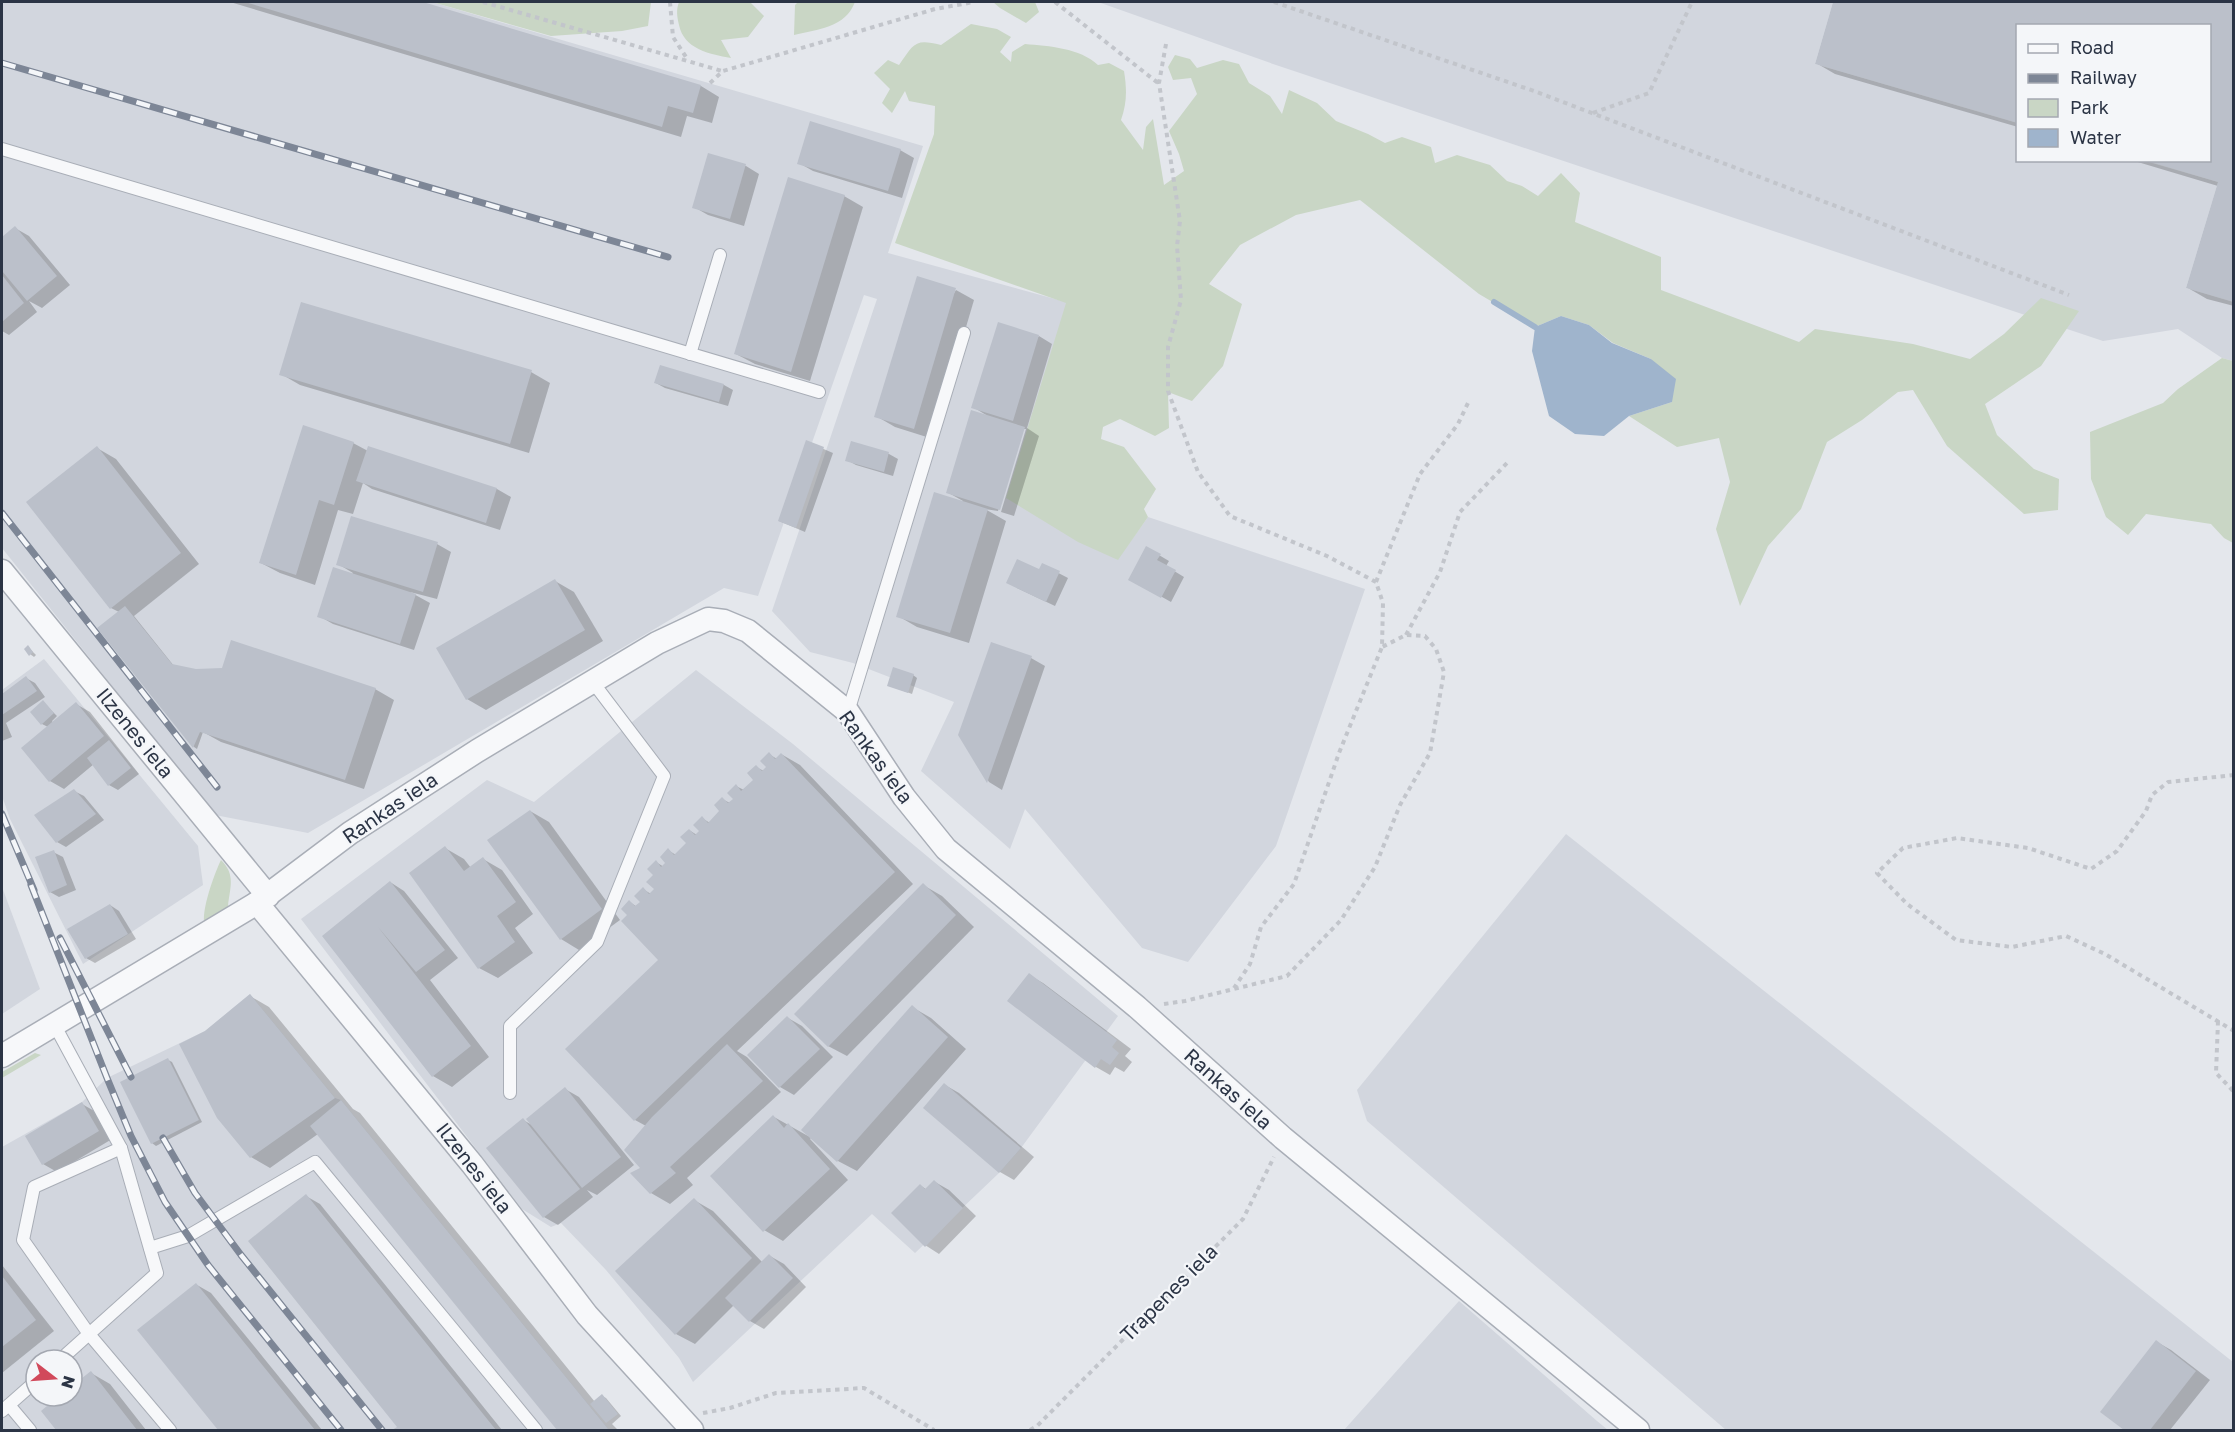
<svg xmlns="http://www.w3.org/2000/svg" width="2235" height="1432" font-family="'Golos Text',sans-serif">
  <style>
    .built { fill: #d2d6de; fill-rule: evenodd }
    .green { fill: #c9d6c5 }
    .water { fill: #9fb4cc }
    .shadow { fill: #0003 }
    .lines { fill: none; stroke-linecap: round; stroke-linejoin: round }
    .stream { stroke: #9fb4cc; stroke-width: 6 }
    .building { fill: #bbc0ca }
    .service-casing { stroke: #a9aeb7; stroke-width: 14 }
    .minor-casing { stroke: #a9aeb7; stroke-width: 25 }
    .path { stroke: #c2c5cb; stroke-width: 4; stroke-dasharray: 4.5 4.5; stroke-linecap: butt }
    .service { stroke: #f7f8fa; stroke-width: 12 }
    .minor { stroke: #f7f8fa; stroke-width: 22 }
    .rail-casing { stroke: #7d8696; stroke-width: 7 }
    .rail { stroke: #f4f6f9; stroke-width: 4.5; stroke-dasharray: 14; stroke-linecap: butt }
    .labels { text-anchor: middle; stroke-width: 4.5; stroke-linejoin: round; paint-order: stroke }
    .street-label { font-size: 20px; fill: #2b3445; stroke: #f4f6f9 }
  </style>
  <rect width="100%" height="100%" fill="#e4e7ec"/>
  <g class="built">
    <polygon points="2,2 432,2 923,146 888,253 1066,302 1117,560 1148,517 1365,589 1276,846 1188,962 1142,948 1025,809 1010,849 921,771 954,702 853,663 810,652 772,611 877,299 864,295 758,596 724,588 308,833 215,815 2,548"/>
    <polygon points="1098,2 1833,2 1815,64 2017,123 2018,160 2145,161 2218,182 2186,288 2233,302 2233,361 2222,358 2178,329 2103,341 1276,65"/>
    <polygon points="44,659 198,846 203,885 83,964 10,819 2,796 2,690"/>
    <polygon points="696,670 793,744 1118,1016 1021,1148 999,1173 915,1253 872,1214 693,1382 679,1358 606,1270 561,1223 551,1227 522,1209 301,919 487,780 534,802"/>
    <polygon points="1566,834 2233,1362 2233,1430 1726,1430 1367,1121 1357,1090"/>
    <polygon points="2,887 40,989 2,1014"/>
    <path d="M250,994L335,1098L341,1100L609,1430H2V1147L82,1102L107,1078L205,1031ZM36,1360H72V1396H36Z"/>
    <polygon points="1459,1301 1597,1421 1608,1430 1344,1430"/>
  </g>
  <g class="green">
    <polygon points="432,2 651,2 648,26 622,31 551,36"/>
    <path d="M679,2H750L764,16L748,37L721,40L731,58C709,54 684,49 679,25C677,16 676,10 679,2Z"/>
    <path d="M798,2H855C845,28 818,29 794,35L795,5Z"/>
    <polygon points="993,2 1035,2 1039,12 1026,23 1000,8"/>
    <path d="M971,24L997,29L1011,37L1000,52L1011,62L1012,52L1025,44C1049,46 1080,48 1098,65L1109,63L1124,71C1127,90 1127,103 1121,120L1143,150L1146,127L1153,119L1164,185L1184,171L1179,154L1169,131L1197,94L1191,78L1173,80L1168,67L1175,55L1190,59L1197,68L1223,60L1239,64L1249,83L1270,96L1282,114L1289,90L1317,103L1336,121L1368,134L1385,143L1402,137L1431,147L1435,163L1457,155L1490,165L1507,181L1522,186L1538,196L1561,173L1580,193L1575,222L1661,257V290L1799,342L1815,329L1913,344L1970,359L2004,334L2041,298L2079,311L2041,366L1985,404L1997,435L2034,469L2059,479L2058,510L2024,514L1947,446L1913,390L1898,392L1862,420L1827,442L1801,509L1768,546L1740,606L1716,529L1730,482L1719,438L1677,447L1629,416L1672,402L1651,359L1613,343L1589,325L1561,316L1535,327L1479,294L1360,200L1296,215L1240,245L1209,284L1242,304L1223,366L1192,401L1168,392L1169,428L1155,436L1120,419L1103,427L1101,439L1124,447L1156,489L1144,509L1148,517L1118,560L1078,542L1006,498L1066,303L895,243L934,134L935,106L909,101L905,91L892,113L882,103L890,89L874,73L888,60L899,65C914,44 914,38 941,45Z"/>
    <polygon points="2222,358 2233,361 2233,543 2224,538 2211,524 2146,514 2128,535 2106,517 2091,479 2090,432 2163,403 2178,389"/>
    <path d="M221,860C236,875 230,887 228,906L226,910L205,925C200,913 215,872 221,860Z"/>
    <polygon points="35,1053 41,1055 2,1078 2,1072"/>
  </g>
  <polygon class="water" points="1561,316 1589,325 1612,343 1651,359 1676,379 1672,402 1629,416 1604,436 1575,434 1549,416 1532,351 1535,327"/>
  <g class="shadow">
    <polygon points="230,2 418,2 701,86 719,97 712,123 687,116 681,137"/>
    <polygon points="1834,2 2234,2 2234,306 2207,299 2188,288 2218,186 2131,160 2210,160 2210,26 2018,26 2018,127 1835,74 1816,63"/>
    <polygon points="900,150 914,158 902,198 813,171 799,163"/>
    <polygon points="709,155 746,166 759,174 744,226 708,215 694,207"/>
    <polygon points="844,196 863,207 810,381 755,364 736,354"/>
    <polygon points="15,228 29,236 70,285 42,308 29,301 37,312 9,335 2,331 2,239"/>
    <polygon points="956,290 974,300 933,439 895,427 876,416"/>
    <polygon points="1039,336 1052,344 1027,428 1039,436 1014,516 1001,512 1026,429 1023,429 998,511 985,509 1006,521 969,643 917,627 898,616 963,501 947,492 986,415 973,407"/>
    <polygon points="661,367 724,385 733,390 728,406 665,388 656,383"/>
    <polygon points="531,372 550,383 529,453 300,385 281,374"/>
    <polygon points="807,442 833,453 805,532 779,521"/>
    <polygon points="353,443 368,451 369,448 497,489 511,497 500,530 372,489 363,483 353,514 338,510 315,585 280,573 261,563"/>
    <polygon points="852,443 889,454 898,459 893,476 856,465 847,460"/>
    <polygon points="97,448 116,459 199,564 134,616 174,666 196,670 375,689 394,700 364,789 221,742 203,732 197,749 194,747 99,628 119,612 111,608"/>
    <polygon points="437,544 451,552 437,599 410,592 430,603 414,650 333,624 319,616 353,573 338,564"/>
    <polygon points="1147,548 1169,561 1166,566 1184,577 1171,602 1130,579"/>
    <polygon points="1043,565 1068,578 1055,606 1017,588 1039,571"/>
    <polygon points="555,581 574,592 603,641 486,710 467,699"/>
    <polygon points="28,647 36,655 34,657 30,654"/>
    <polygon points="1031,658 1045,666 1002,790 989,782 959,735"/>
    <polygon points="913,675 917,678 912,694 893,687"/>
    <polygon points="26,678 35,683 45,697 6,723 12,737 2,741 2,696"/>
    <polygon points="43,702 57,716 52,721 53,723 76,704 90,712 139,774 118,790 109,785 94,764 64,789 50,781 48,727 42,724"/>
    <polygon points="769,754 777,759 781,754 800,765 913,884 737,1051 747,1057 781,1092 687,1178 693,1185 670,1204 651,1193 642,1168 646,1126 635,1120 660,960 629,915 630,902 637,907 642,902 643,889 651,894 656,889 656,862 664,867 668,863 668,850 676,855 688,844 689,830 697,835 701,831 702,818 710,823 722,812 722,799 730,803 735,799 736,786 744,790 755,780 756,767 764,771 768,767"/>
    <polygon points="74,791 84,796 104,820 66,847 57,842"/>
    <polygon points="530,811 549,822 620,920 579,950 561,939"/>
    <polygon points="445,848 464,859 471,868 483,859 502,870 533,914 515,928 533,953 498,978 479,968"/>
    <polygon points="53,852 63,857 76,890 59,897 50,892"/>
    <polygon points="390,882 404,891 458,958 430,980 489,1057 452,1087 433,1076 361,907"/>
    <polygon points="923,885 942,896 974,927 847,1056 828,1046"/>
    <polygon points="110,905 119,911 136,939 95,963 86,958"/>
    <polygon points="1029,975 1043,983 1131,1049 1125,1056 1132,1062 1124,1072 1115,1067 1110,1075 1096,1067"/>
    <polygon points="250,996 269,1007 353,1109 360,1113 595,1402 602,1396 606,1398 621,1416 612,1424 618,1430 559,1430 318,1134 270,1168 251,1157 206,1033"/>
    <polygon points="912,1007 931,1018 966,1049 857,1171 838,1161 812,1137 810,1139 848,1180 783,1241 764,1230 774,1117 808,1136"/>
    <polygon points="788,1018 802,1026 833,1057 794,1095 780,1087 749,1055"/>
    <polygon points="168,1060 172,1062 202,1122 156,1146 152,1143"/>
    <polygon points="945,1085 959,1093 1034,1157 1014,1180 1000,1172 925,1108"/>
    <polygon points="565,1089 579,1097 634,1165 597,1195 587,1190 593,1197 558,1225 544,1217 488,1148 523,1120 534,1126"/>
    <polygon points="82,1104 96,1112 112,1139 57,1172 43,1164"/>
    <polygon points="935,1182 949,1190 976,1216 939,1254 925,1245 920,1185 927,1190"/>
    <polygon points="306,1196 320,1204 502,1430 403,1430 250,1241"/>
    <polygon points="694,1200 713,1211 763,1263 770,1256 784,1264 806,1287 764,1329 750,1321 734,1305 695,1344 676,1334"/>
    <polygon points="2,1265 54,1331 2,1373"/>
    <polygon points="197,1285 211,1293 322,1430 220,1430 139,1330"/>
    <polygon points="2157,1342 2171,1350 2210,1380 2170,1430 2126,1430 2102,1411"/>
    <polygon points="91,1373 110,1384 146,1430 58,1430 43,1411 62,1396 72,1396 72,1388"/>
  </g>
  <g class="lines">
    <polyline class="stream" points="1494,302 1535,327"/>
  </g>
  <g class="building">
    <polygon points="245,2 423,2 701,85 693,113 668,106 662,127"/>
    <polygon points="1833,2 2234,2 2234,302 2186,288 2218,182 2147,161 2210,160 2210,26 2018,26 2018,123 1815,64"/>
    <polygon points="810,121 901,149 888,191 797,164"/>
    <polygon points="708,153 746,164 730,219 692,208"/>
    <polygon points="788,177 845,195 791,372 734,354"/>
    <polygon points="15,226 57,276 27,301 2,271 2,237"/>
    <polygon points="2,275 24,303 2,322"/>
    <polygon points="917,276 956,288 914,429 874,417"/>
    <polygon points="301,302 532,370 510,444 279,375"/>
    <polygon points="998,322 1039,335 1013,421 971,408"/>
    <polygon points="660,365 724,384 719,402 654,383"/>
    <polygon points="971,410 1025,427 1000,510 946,493"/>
    <polygon points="303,425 354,442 334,505 319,500 296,575 259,563"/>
    <polygon points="806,440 824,447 796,528 778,521"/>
    <polygon points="851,441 889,452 884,472 845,461"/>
    <polygon points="97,446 181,553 110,609 26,502"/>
    <polygon points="368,446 497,488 486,523 356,481"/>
    <polygon points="934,492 988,509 950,633 896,617"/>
    <polygon points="351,516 438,542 423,592 336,565"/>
    <polygon points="1146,546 1161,554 1157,560 1176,570 1161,598 1128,580"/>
    <polygon points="1017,559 1039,569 1042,563 1060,571 1046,602 1006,583"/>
    <polygon points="333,567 416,594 400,644 317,617"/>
    <polygon points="555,579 585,630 466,700 436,648"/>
    <polygon points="125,606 172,664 196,669 222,668 231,640 376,688 345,780 200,732 193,748 97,628"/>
    <polygon points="991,642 1032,656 987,783 958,735"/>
    <polygon points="28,645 33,652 29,656 24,649"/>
    <polygon points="893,667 914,674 908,693 887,686"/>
    <polygon points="26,676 37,691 2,715 2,694"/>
    <polygon points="43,700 54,713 41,725 30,712"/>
    <polygon points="76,702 104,736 49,782 21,748"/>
    <polygon points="109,740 131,768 108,786 87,758"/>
    <polygon points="769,752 775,759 781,753 895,872 634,1121 565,1049 658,960 621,921 627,915 621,909 629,900 635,906 640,902 634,896 643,887 649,894 654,889 646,882 653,875 647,869 656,860 661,867 665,863 660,857 668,848 674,855 686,843 680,837 689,829 695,835 699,831 693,825 702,816 708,823 719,811 714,805 722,797 728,803 733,799 727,793 736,784 741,791 753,780 747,773 756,765 762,771 766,767 760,761"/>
    <polygon points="74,789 96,814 56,843 34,815"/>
    <polygon points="530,810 602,909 560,940 487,840"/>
    <polygon points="445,846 464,871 483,857 516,902 497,916 515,942 478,969 409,873"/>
    <polygon points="54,850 67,885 49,893 35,857"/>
    <polygon points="390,881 445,950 416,972 378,927 471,1046 432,1077 322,936"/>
    <polygon points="923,883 956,915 828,1047 794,1014"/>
    <polygon points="110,904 128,934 85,959 67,929"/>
    <polygon points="1029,973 1117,1040 1112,1047 1119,1053 1110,1065 1101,1059 1095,1068 1007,1001"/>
    <polygon points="250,994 335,1098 250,1158 217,1118 179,1044 205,1031"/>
    <polygon points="912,1005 948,1037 837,1162 801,1130"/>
    <polygon points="787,1016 820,1049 779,1088 747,1055"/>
    <polygon points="727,1044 763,1081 670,1167 676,1173 650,1194 630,1173 640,1168 624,1150 652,1117"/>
    <polygon points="168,1058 199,1120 151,1144 120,1082"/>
    <polygon points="944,1083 1021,1148 999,1173 923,1108"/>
    <polygon points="565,1087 621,1157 582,1188 526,1119"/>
    <polygon points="341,1100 609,1430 557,1430 310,1126"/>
    <polygon points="82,1102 99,1131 42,1165 25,1136"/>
    <polygon points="773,1115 784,1128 788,1123 830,1169 763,1232 710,1176"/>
    <polygon points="523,1118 580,1189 543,1218 486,1148"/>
    <polygon points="934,1180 963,1208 925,1247 891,1213 920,1184 925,1189"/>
    <polygon points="306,1194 496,1430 392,1430 397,1427 248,1241"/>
    <polygon points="694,1198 752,1258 675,1335 615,1271"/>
    <polygon points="769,1254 793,1278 749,1322 725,1298"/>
    <polygon points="2,1276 36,1320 2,1347"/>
    <polygon points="196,1283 315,1430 218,1430 137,1330"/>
    <polygon points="2156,1340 2196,1371 2150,1430 2124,1430 2100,1412"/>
    <polygon points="91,1371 137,1430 56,1430 41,1411 59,1396 72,1396 72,1386"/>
    <polygon points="602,1394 618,1414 606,1423 590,1404"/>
  </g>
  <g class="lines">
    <g class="service-casing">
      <g id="service">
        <polyline points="2,149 819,392"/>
        <polyline points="690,354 720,255"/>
        <polyline points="848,712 964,333"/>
        <polyline points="54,1024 121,1148 157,1273 60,1360"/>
        <polyline points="510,1093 510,1026 597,942 664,776 592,681"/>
        <polyline points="121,1148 34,1187 23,1240 89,1334 170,1430"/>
        <polyline points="150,1248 188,1236 315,1162 536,1430"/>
        <polyline points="9,1405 30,1430"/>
        <polyline points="2,1411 36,1381"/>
      </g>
    </g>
    <g class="minor-casing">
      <g id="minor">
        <polyline points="2,571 268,896"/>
        <polyline points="257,903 472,1164 587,1315 692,1430"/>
        <polyline points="2,1056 257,903 350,833 477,751 657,643 708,619 724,621 748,631 848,712 904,797 946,849 1137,1007 1283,1138 1638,1430"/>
      </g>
    </g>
    <g class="path">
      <polyline points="483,2 722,71"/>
      <polyline points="670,2 673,37 688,60"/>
      <polyline points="1055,2 1158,83"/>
      <polyline points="1274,2 1534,91 2069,295"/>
      <polyline points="1166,44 1159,83 1180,221 1177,246 1181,300 1168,347 1168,391 1198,472 1230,516 1327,556 1376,582 1383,603 1382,647 1339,753 1294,884 1261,927 1250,964 1234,988"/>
      <polyline points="710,83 723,71 935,9 974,2"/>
      <polyline points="1593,113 1649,93 1692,2"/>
      <polyline points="1376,582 1420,474 1458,424 1468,403"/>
      <polyline points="1406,635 1440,572 1460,512 1509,461"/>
      <polyline points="2234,775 2168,782 2152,795 2146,811 2117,851 2091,869 2028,848 1957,838 1903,848 1877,873 1907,904 1956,940 2012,947 2066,936 2105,954 2234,1031"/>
      <polyline points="1164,1004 1185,1001 1287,976 1341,920 1375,867 1400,805 1430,753 1444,672 1436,649 1425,636 1406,635 1382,647"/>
      <polyline points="2218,1021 2216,1073 2234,1092"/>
      <polyline points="703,1413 730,1408 776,1393 864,1388 934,1430"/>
      <polyline points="1030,1430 1037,1426 1243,1219 1274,1157"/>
    </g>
    <use href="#service" class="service"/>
    <use href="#minor" class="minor"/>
    <g class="rail-casing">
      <g id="rail">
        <polyline points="2,63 668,257"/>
        <polyline points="2,513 217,787"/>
        <polyline points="2,814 34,890"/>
        <polyline points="31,885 107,1078 131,1136 165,1202 208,1265 341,1430"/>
        <polyline points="60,938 131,1077"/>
        <polyline points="163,1138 195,1193 241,1255 382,1430"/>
      </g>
    </g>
    <use href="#rail" class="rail"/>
  </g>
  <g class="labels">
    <g class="street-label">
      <text transform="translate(135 733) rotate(51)" y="7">Ilzenes iela</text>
      <text transform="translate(876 757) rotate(54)" y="7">Rankas iela</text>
      <text transform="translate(390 808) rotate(-34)" y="7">Rankas iela</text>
      <text transform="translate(1228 1089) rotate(42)" y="7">Rankas iela</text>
      <text transform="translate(474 1168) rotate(52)" y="7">Ilzenes iela</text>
      <text transform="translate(1169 1293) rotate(-45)" y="7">Trapenes iela</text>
    </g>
  </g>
  <rect width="2235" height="1432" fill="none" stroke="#2b3445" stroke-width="6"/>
  <rect x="2016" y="24" width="195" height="138" fill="#f4f6f9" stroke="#a4a8b1" stroke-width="1.5"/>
  <rect x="2028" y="44" width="30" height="9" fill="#f7f8fa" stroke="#a4a8b1" stroke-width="1.5"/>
  <text x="2070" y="54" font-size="18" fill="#2b3445">Road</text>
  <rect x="2028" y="74" width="30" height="9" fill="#7d8696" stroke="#a4a8b1" stroke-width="1.5"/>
  <text x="2070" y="84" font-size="18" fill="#2b3445">Railway</text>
  <rect x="2028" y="99" width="30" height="18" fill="#c9d6c5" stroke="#a4a8b1" stroke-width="1.5"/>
  <text x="2070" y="114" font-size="18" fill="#2b3445">Park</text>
  <rect x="2028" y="129" width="30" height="18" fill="#9fb4cc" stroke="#a4a8b1" stroke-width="1.5"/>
  <text x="2070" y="144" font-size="18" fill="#2b3445">Water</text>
  <g transform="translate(54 1378) rotate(107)"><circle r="28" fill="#f4f6f9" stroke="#a4a8b1" stroke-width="1.5"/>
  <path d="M0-4.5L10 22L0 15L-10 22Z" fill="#d1495b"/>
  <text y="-9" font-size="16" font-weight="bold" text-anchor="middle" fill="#2b3445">N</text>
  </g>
</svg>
